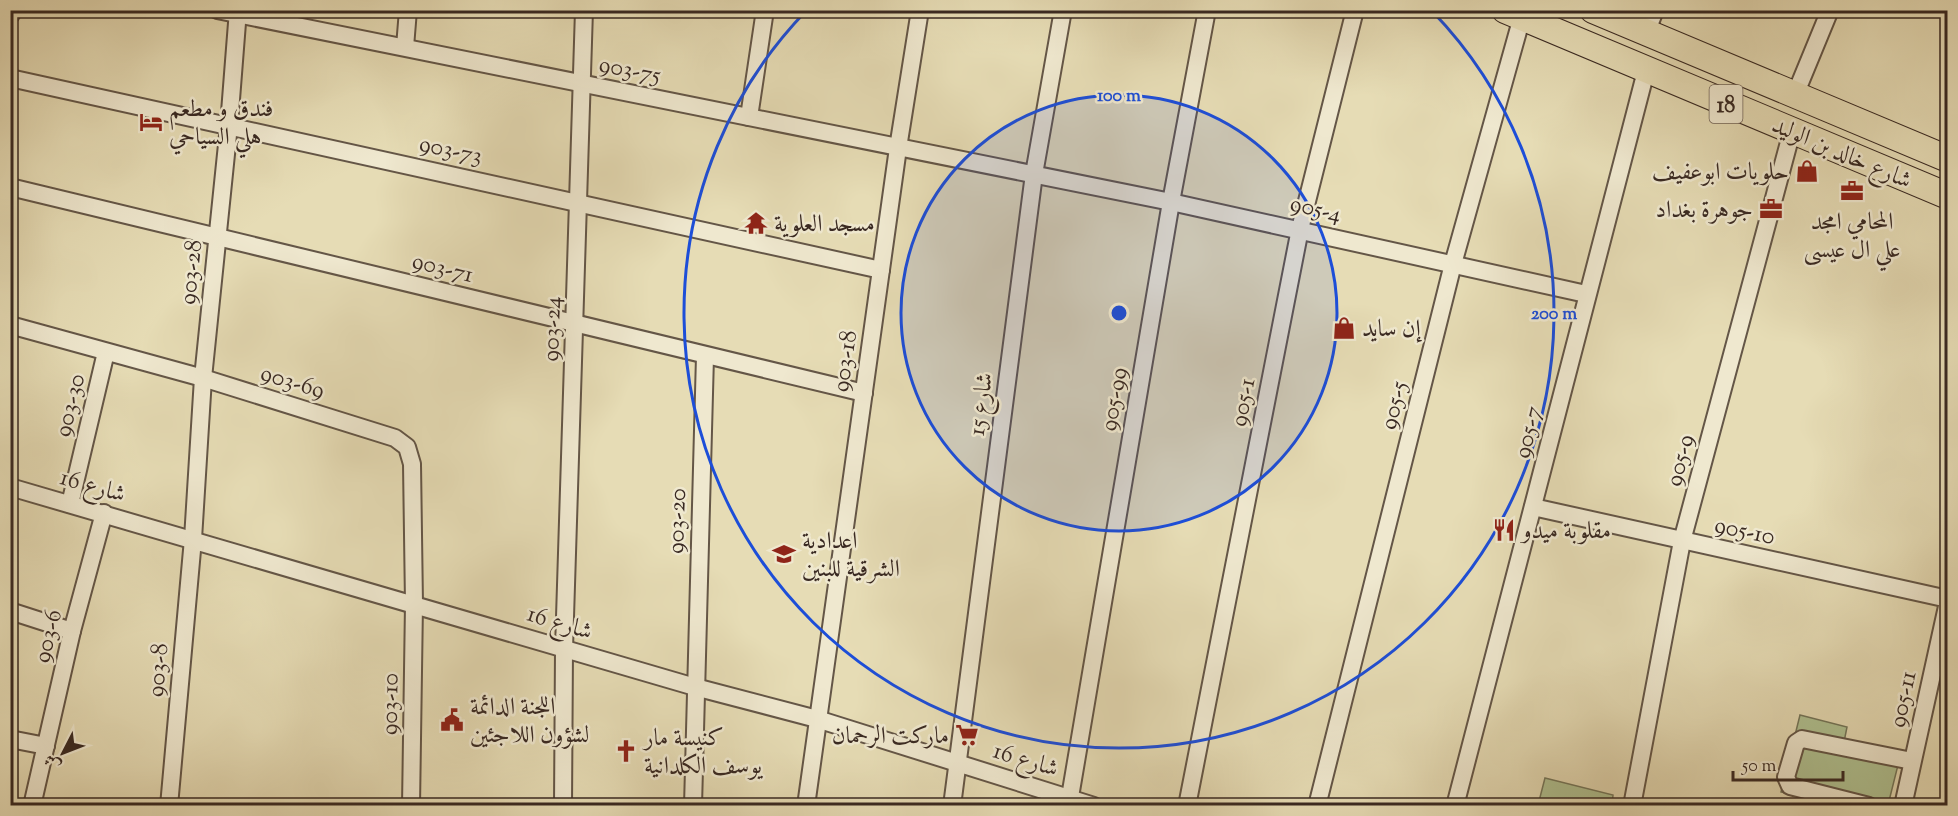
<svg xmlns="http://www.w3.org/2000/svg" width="1958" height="816" font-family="'Sorts Mill Goudy',Amiri,serif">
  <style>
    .green { fill: #b0c292; stroke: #74765a; stroke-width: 1.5 }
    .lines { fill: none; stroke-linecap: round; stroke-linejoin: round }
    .minor-casing { stroke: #645647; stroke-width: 20 }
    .tertiary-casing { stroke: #645647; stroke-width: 22 }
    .primary-casing { stroke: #392922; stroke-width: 28 }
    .minor { stroke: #efe8cf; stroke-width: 16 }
    .tertiary { stroke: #efe8cf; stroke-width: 20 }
    .primary { stroke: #e6dcb5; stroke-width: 26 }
    .ring { fill: none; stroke: #1d4ed8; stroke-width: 3 }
    .labels { text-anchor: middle; stroke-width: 5; stroke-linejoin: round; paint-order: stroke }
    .shield { fill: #efe8cf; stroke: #706256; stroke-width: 1.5 }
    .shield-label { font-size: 22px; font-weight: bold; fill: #392922 }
    .street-label { font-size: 24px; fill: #392922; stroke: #efe8cf }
    .poi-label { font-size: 24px; fill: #392922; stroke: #efe8cf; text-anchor: start }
    .centre { fill: #1d4ed8; stroke: #efe8cf; stroke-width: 3 }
    .ring-label { font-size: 18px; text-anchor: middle; font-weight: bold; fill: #1d4ed8; stroke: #efe8cf; stroke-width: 5; stroke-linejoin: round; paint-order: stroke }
  </style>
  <rect width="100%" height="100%" fill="#e6dcb5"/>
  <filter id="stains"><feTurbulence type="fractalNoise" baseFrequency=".00333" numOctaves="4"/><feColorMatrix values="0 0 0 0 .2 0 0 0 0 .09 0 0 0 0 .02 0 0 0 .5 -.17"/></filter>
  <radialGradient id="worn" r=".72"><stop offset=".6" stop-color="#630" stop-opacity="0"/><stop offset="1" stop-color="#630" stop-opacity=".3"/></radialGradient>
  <g class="green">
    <polygon points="1800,715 1847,727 1844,742 1900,757 1888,805 1836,805 1781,792"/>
    <polygon points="1545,778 1613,795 1612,805 1538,805"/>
  </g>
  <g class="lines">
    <g class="minor-casing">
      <g id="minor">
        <polyline points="217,10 1171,202 1586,294"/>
        <polyline points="1646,33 1655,10"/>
        <polyline points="405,47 408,10"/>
        <polyline points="10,78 881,270"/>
        <polyline points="1795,95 1830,10"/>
        <polyline points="749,117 765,10"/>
        <polyline points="10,187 864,393"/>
        <polyline points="10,325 203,378 395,438 407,447 412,464 414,604 411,806"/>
        <polyline points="10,487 695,687 817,719 1094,806"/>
        <polyline points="70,504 106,352"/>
        <polyline points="1533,507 1948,599"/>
        <polyline points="10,611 72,631"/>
        <polyline points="10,739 46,746"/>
        <polyline points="1070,797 1171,202 1207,10"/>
        <polyline points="32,806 72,631 104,513"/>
        <polyline points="169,806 193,539 203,378 229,125 238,10"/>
        <polyline points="563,806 564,649 584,10"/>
        <polyline points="693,806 705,356"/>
        <polyline points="806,806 898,148 920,10"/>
        <polyline points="952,806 1034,174 1063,10"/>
        <polyline points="1187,806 1300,229 1355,10"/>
        <polyline points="1317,806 1453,264 1522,17"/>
        <polyline points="1455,806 1646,71"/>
        <polyline points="1632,806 1682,541 1792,131"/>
        <polyline points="1869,806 1790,786 1786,777 1796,743 1802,739 1912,761"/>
        <polyline points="1903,806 1948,602"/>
      </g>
    </g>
    <g class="tertiary-casing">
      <polyline id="tertiary" points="10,14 12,10"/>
    </g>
    <g class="primary-casing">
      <g id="primary">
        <polyline points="1505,10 1948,196"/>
        <polyline points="1593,10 1948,159"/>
      </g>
    </g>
    <use href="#minor" class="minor"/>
    <use href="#tertiary" class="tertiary"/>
    <use href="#primary" class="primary"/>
  </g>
  <circle cx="1119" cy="313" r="218" fill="#1d4ed8" fill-opacity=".12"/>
  <g class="ring">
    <circle cx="1119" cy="313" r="218"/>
    <path d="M1432 11A435 435 0 1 1 806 11"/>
  </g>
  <defs>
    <g id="hotel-bare" transform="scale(1.8)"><path d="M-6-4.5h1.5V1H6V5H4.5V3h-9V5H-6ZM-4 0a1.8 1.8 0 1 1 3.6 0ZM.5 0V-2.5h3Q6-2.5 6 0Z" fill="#8f2418" stroke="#efe8cf" stroke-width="2.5" paint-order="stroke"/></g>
    <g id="shop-bare" transform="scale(1.8)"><path d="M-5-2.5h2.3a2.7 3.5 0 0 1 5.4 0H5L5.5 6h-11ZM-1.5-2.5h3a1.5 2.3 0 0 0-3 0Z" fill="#8f2418" stroke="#efe8cf" stroke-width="2.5" paint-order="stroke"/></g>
    <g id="office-bare" transform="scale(1.8)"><path d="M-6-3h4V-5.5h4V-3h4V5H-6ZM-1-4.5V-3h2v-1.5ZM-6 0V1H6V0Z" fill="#8f2418" stroke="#efe8cf" stroke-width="2.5" paint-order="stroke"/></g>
    <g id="temple-bare" transform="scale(1.8)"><path d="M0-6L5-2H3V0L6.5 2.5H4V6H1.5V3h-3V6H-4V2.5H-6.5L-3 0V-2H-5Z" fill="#8f2418" stroke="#efe8cf" stroke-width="2.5" paint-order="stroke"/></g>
    <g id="restaurant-bare" transform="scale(1.8)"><path d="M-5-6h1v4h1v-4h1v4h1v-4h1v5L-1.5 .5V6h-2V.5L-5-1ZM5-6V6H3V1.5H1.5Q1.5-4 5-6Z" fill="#8f2418" stroke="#efe8cf" stroke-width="2.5" paint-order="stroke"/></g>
    <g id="school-bare" transform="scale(1.8)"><path d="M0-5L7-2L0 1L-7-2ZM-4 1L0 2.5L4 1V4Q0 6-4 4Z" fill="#8f2418" stroke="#efe8cf" stroke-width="2.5" paint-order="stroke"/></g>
    <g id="civic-bare" transform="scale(1.8)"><path d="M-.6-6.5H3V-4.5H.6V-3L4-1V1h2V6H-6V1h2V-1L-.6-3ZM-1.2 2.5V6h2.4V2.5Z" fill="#8f2418" stroke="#efe8cf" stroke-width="2.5" paint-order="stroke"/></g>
    <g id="supermarket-bare" transform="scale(1.8)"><path d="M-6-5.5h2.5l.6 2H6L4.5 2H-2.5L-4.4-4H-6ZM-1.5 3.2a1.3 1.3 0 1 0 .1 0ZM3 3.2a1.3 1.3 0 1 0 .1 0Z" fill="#8f2418" stroke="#efe8cf" stroke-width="2.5" paint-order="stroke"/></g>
    <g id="church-bare" transform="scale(1.8)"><path d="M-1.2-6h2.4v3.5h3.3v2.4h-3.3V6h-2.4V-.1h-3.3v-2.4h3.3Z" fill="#8f2418" stroke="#efe8cf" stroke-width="2.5" paint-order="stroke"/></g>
  </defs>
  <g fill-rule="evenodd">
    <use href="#hotel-bare" x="151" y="122"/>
    <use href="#shop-bare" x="1807" y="171"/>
    <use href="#office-bare" x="1852" y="191"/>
    <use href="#office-bare" x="1771" y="209"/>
    <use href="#temple-bare" x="756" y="223"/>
    <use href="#shop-bare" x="1344" y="328"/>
    <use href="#restaurant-bare" x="1504" y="530"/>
    <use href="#school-bare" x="784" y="554"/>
    <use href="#civic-bare" x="452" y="720"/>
    <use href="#supermarket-bare" x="967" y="735"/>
    <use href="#church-bare" x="626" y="751"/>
  </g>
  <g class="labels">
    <rect class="shield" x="1709.5" y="85" width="33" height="38" rx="4.5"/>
    <g class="shield-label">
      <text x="1726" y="112">18</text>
    </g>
    <g class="street-label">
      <text transform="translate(630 69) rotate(11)" y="8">903-75</text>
      <text transform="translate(451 149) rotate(12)" y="8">903-73</text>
      <text transform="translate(1842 152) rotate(23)" y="8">شارع خالد بن الوليد</text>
      <text transform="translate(1316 208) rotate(13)" y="8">905-4</text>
      <text transform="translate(443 267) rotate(14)" y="8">903-71</text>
      <text transform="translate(190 272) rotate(-84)" y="8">903-28</text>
      <text transform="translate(551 329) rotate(-88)" y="8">903-24</text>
      <text transform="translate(844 361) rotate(-82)" y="8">903-18</text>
      <text transform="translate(293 381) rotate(17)" y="8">903-69</text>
      <text transform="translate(1113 399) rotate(-80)" y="8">905-99</text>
      <text transform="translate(1242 402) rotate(-79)" y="8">905-1</text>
      <text transform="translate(980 404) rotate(-82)" y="8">شارع 15</text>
      <text transform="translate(69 405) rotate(-76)" y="8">903-30</text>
      <text transform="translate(1393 405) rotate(-76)" y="8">905-5</text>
      <text transform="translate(1527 432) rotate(-76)" y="8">905-7</text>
      <text transform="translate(1679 460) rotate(-75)" y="8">905-9</text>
      <text transform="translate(93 485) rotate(16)" y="8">شارع 16</text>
      <text transform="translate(676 521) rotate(-88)" y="8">903-20</text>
      <text transform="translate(1745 530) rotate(12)" y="8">905-10</text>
      <text transform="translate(560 622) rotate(17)" y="8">شارع 16</text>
      <text transform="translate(47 636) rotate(-76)" y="8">903-6</text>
      <text transform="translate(157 670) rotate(-85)" y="8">903-8</text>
      <text transform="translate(1902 699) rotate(-78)" y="8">905-11</text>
      <text transform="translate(389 704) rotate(-89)" y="8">903-10</text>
      <text transform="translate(1026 759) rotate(17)" y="8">شارع 16</text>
    </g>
    <g class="poi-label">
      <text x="169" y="116">فندق و مطعم<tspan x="169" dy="28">هلي السياحي</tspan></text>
      <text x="1789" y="179" text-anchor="end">حلويات ابوعفيف</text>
      <text x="1753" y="217" text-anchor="end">جوهرة بغداد</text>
      <text x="1852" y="229" text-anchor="middle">المحامي امجد<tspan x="1852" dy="28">علي ال عيسى</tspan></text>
      <text x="774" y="231">مسجد العلوية</text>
      <text x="1362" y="336">إن سايد</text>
      <text x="1522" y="538">مقلوبة ميدو</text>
      <text x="802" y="548">اعدادية<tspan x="802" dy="28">الشرقية للبنين</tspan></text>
      <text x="470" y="714">اللجنة الدائمة<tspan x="470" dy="28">لشؤون اللاجئين</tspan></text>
      <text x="949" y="743" text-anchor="end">ماركت الرحمان</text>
      <text x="644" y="745">كنيسة مار<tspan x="644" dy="28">يوسف الكلدانية</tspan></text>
    </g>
  </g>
  <circle cx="1119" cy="313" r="9" class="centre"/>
  <g class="ring-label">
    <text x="1119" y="101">100 m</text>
    <text x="1554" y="319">200 m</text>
  </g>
  <rect width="1958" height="816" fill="none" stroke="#e6dcb5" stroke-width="36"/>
  <rect x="12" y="12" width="1934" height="792" fill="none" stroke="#392922" stroke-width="3"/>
  <rect x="18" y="18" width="1922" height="780" fill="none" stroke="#392922" stroke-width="1.5"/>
  <g transform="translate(63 753) rotate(228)" stroke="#efe8cf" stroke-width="4.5" paint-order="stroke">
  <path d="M0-4.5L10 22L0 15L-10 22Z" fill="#392922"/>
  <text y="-9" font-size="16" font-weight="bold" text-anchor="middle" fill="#392922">ش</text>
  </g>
  <path d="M1733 771v9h110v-9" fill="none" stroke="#392922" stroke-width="3"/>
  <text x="1742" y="771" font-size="18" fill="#392922" stroke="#efe8cf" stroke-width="4.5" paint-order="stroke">50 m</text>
  <rect width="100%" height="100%" filter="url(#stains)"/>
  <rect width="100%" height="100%" fill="url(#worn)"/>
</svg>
